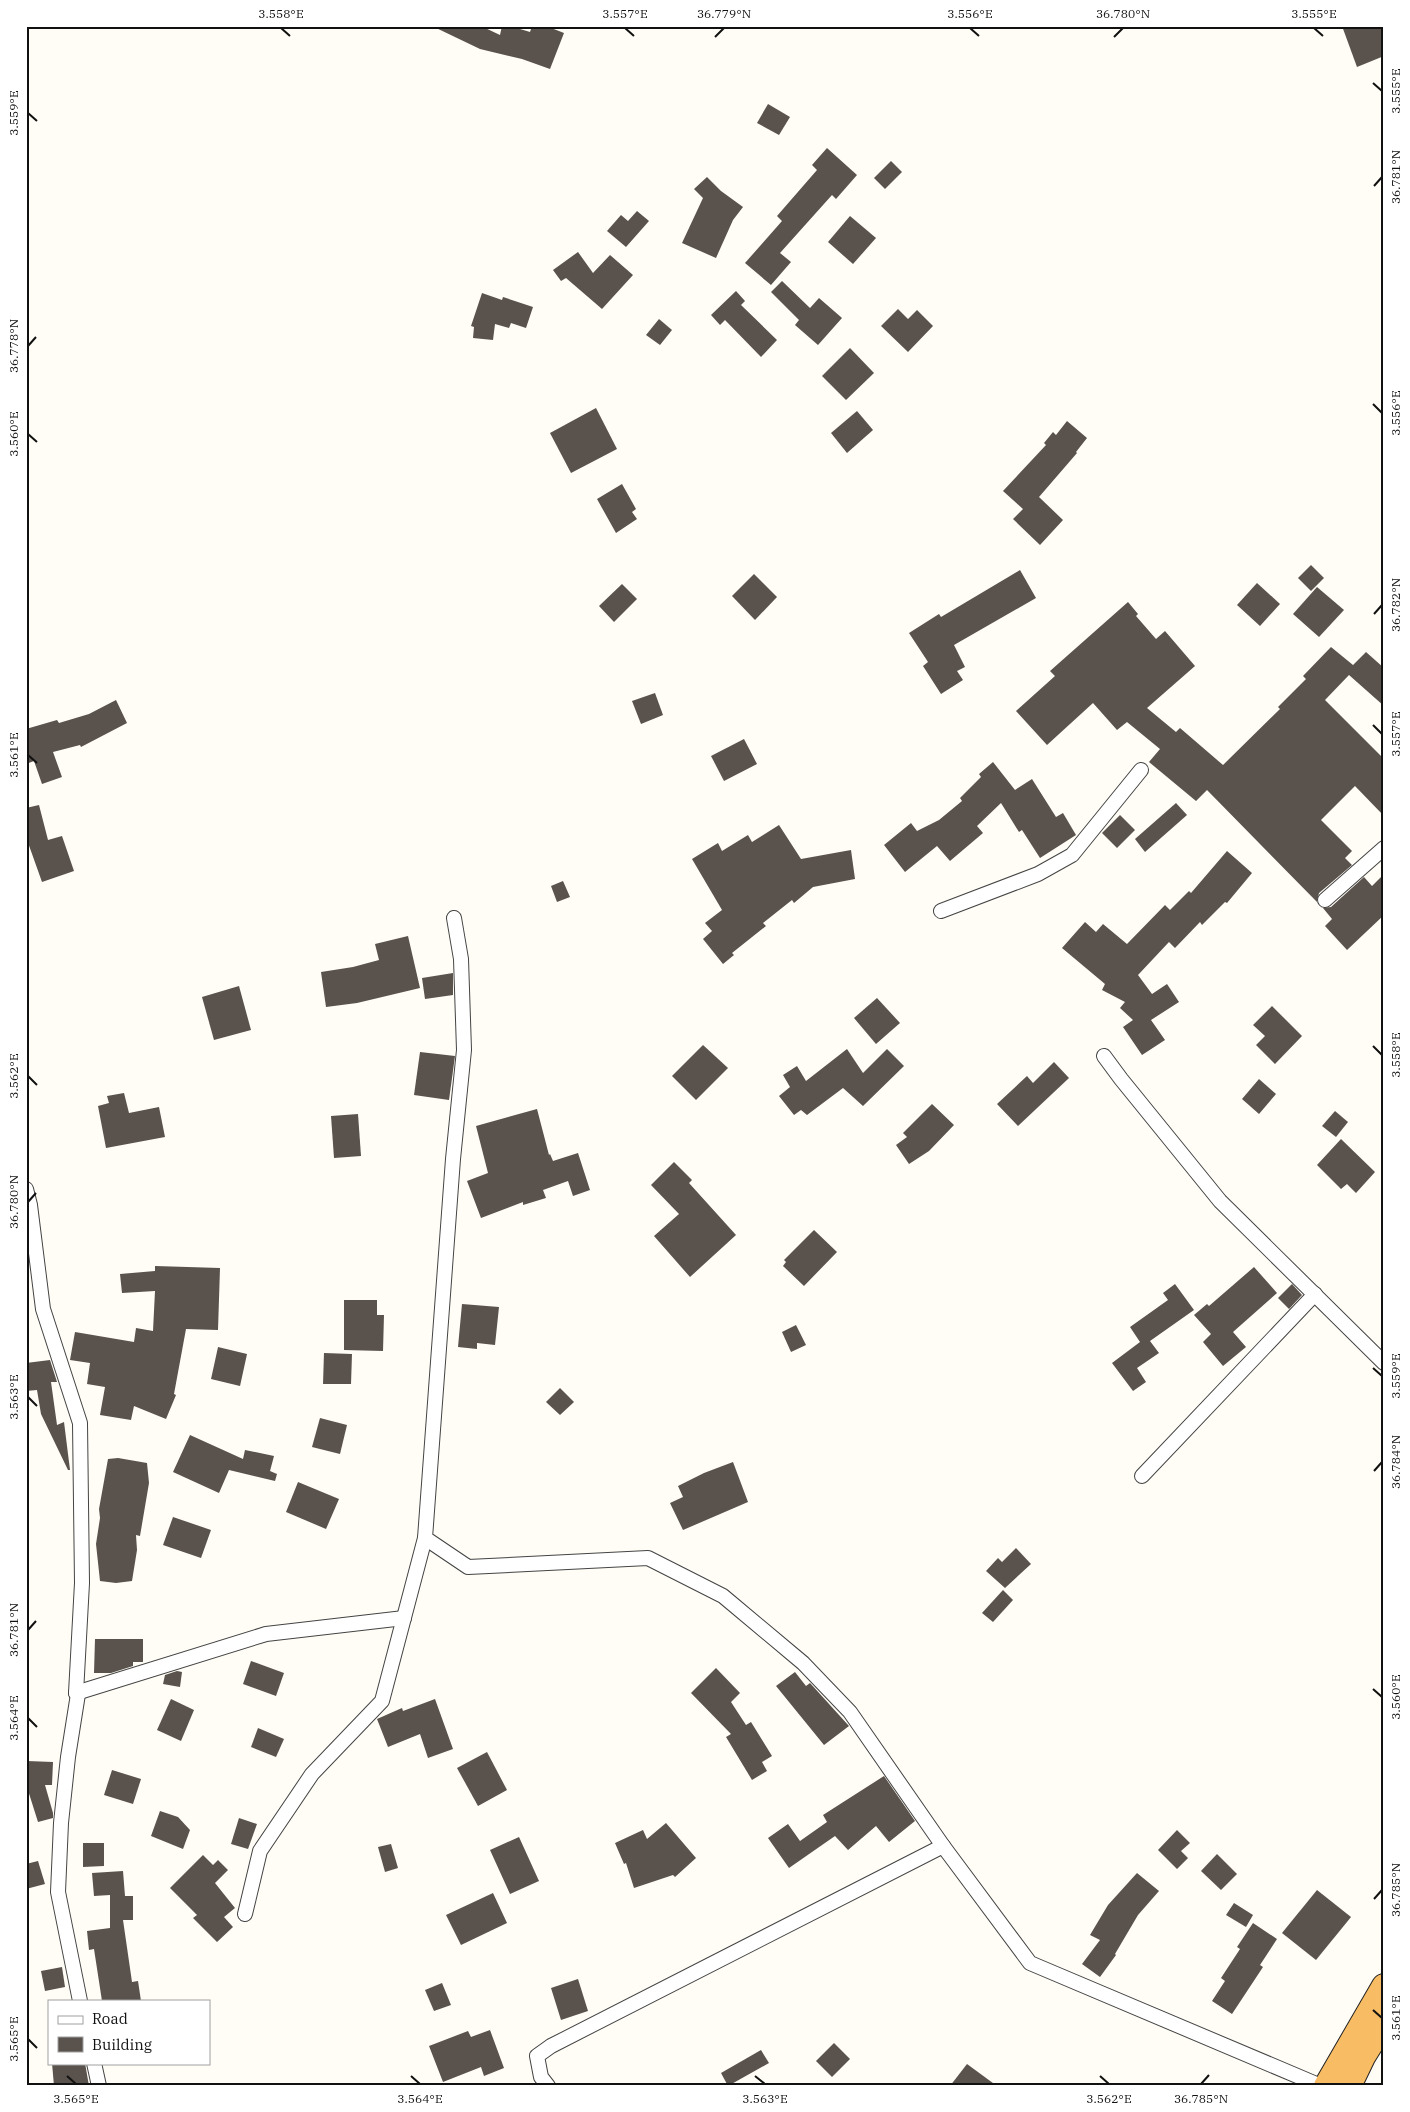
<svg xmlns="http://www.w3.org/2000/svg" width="1410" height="2112" font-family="'IBM Plex Serif',serif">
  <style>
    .building { fill: #5a524d }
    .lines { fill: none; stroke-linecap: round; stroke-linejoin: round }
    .minor-casing { stroke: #444; stroke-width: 16 }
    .trunk-casing { stroke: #222; stroke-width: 26 }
    .minor { stroke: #fff; stroke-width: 14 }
    .trunk { stroke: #f7bc64; stroke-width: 24 }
    .ticks { fill: none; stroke: #111; stroke-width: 2 }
    .neatline { fill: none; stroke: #111; stroke-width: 2 }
    .ticks-label { font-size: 12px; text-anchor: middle; fill: #111 }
  </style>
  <rect width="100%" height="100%" fill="#fffdf5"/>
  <g class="building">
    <polygon points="432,26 481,26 500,35 502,26 510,26 530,32 532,26 546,26 564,33 550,69 522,59 480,49"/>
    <polygon points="1342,26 1384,26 1384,56 1357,67"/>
    <polygon points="768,104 790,117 779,135 757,123"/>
    <polygon points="827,148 857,175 836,199 832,195 780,253 791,262 771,285 745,263 782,221 777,216 817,170 812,165"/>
    <polygon points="891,161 902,172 885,189 874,178"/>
    <polygon points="707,177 721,191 743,207 733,220 716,258 682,243 703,198 694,189"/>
    <polygon points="637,211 649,221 626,247 607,231 621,215 628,221"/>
    <polygon points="850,216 876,238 853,264 828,242"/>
    <polygon points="578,252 593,273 610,255 633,275 602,309 566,278 561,281 553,270"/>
    <polygon points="782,281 810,308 819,298 842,318 818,345 795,325 799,320 771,292"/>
    <polygon points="736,291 745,301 741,305 777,340 761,357 725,320 720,325 711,315"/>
    <polygon points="482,293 502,300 503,297 533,307 526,328 511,323 509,328 495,324 493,340 473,338 474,327 471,326"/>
    <polygon points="898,309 908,319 917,310 933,326 908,352 881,326"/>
    <polygon points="659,319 672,330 660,345 646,335"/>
    <polygon points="850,348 874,373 846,400 822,376"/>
    <polygon points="596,408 617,449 571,473 550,433"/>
    <polygon points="857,411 873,430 847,453 831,433"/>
    <polygon points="1067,421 1087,438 1076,452 1077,453 1039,497 1063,520 1040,545 1013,519 1023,509 1003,491 1046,445 1044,443 1053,432 1056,435"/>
    <polygon points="622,484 636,509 632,512 637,519 616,533 597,499"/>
    <polygon points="1311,565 1324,578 1311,591 1298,578"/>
    <polygon points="1020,570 1036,598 954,645 965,667 957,671 963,680 941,694 923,666 928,662 909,633 939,614 941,617"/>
    <polygon points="754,574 777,597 755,620 732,596"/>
    <polygon points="1257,583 1280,604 1260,626 1237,605"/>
    <polygon points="622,584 637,599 614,622 599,606"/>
    <polygon points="1317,587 1344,610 1319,637 1293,614"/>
    <polygon points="1128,602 1138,614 1136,616 1156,639 1165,631 1195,666 1147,708 1176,732 1180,728 1223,765 1280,709 1278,707 1306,679 1303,676 1331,647 1353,665 1366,652 1384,668 1384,706 1349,675 1325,700 1384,759 1384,816 1355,786 1321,820 1352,851 1345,858 1352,865 1319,893 1317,902 1207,790 1196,801 1149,762 1160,749 1127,722 1117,730 1093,703 1047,745 1016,711 1055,676 1050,671"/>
    <polygon points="655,693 663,715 641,724 632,701"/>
    <polygon points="116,700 127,723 81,747 80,745 53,752 62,777 42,784 34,761 26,764 26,729 57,720 59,723 89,714"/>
    <polygon points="744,739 757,764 724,781 711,756"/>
    <polygon points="993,762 1015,790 1032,779 1056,817 1063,813 1076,835 1040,858 1022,830 1019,832 1001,803 977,826 983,833 950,861 937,846 905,872 884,845 911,823 917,831 939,820 962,801 960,798 981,777 979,774"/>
    <polygon points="1176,803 1187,815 1145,852 1135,839"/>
    <polygon points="39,805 48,840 62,836 74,871 42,882 26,837 26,808"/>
    <polygon points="1120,815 1135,830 1117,848 1102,833"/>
    <polygon points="779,825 801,859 851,850 855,879 813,887 794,903 792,900 763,923 766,926 732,953 734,955 723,964 703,939 712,931 705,923 722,910 692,859 718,843 722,851 748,835 752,842"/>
    <polygon points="1227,851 1252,873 1227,903 1225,902 1202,925 1200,922 1175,948 1169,942 1138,975 1152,994 1167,984 1179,1002 1151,1020 1165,1040 1142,1055 1123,1027 1133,1020 1120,1008 1125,1002 1102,990 1105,984 1062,948 1085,922 1096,932 1103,924 1127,944 1165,905 1170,910 1189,891 1191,893"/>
    <polygon points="1384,874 1384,915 1347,950 1325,926 1332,919 1323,908 1331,907 1364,877 1372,886"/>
    <polygon points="563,881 570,897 557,902 551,886"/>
    <polygon points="408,936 420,988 357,1003 326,1007 321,972 353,967 379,960 375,944"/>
    <polygon points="453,973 453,995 425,999 422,978"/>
    <polygon points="239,986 251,1030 214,1040 202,997"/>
    <polygon points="877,998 900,1023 876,1044 854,1018"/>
    <polygon points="1272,1006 1302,1036 1275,1064 1256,1045 1265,1036 1253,1025"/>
    <polygon points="703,1045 728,1068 696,1100 672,1076"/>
    <polygon points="847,1049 863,1073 887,1049 904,1066 863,1106 843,1088 807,1115 801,1110 794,1115 779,1096 790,1087 783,1075 797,1066 806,1081"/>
    <polygon points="420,1052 455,1056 449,1100 414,1095"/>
    <polygon points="1054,1062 1069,1078 1018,1126 997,1104 1027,1076 1033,1083"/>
    <polygon points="1259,1079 1276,1094 1259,1114 1242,1099"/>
    <polygon points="124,1093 129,1113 159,1107 165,1137 106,1148 98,1106 109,1103 107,1096"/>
    <polygon points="932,1104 954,1125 929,1151 909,1164 896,1145 907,1137 903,1133"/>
    <polygon points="537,1109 549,1155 550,1154 553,1161 578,1153 590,1190 573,1196 568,1181 543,1190 546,1198 523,1205 523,1202 481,1218 467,1181 488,1173 476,1126"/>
    <polygon points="1335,1111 1348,1122 1336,1137 1322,1126"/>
    <polygon points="358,1114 361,1156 334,1158 331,1116"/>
    <polygon points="1341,1139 1375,1172 1356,1193 1347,1184 1341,1189 1317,1165"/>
    <polygon points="674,1162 692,1180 689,1183 736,1235 690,1277 654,1236 679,1214 651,1185"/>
    <polygon points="814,1230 837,1252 804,1286 783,1266 786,1262 784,1260"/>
    <polygon points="155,1266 220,1268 218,1330 186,1329 174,1394 176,1395 166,1419 134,1406 131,1420 100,1415 105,1387 87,1384 90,1363 70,1360 75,1332 134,1342 136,1328 153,1331 155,1291 122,1293 120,1274 155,1271"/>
    <polygon points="1254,1267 1277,1293 1233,1332 1246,1347 1223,1366 1203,1342 1211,1334 1194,1315 1207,1304 1209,1306"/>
    <polygon points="1175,1284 1194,1310 1150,1341 1159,1353 1137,1368 1146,1382 1133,1391 1112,1363 1140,1342 1130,1327 1168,1300 1163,1293"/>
    <polygon points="1292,1284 1302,1295 1289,1309 1278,1298"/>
    <polygon points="344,1300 377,1300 377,1315 384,1315 383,1351 344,1350"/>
    <polygon points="462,1304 499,1307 495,1345 477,1343 477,1349 458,1347"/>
    <polygon points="796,1325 806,1345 791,1352 782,1332"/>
    <polygon points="218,1347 247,1354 240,1386 211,1379"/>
    <polygon points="324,1353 352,1354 351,1384 323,1384"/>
    <polygon points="50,1360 57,1382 51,1382 57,1425 64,1422 70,1470 68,1470 41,1414 37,1390 26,1391 26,1363"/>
    <polygon points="560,1388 574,1402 560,1415 546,1402"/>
    <polygon points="320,1418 347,1425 340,1454 312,1447"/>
    <polygon points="190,1435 243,1459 245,1450 274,1456 270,1471 277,1474 275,1481 229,1470 219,1493 173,1472"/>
    <polygon points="118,1458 147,1463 149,1483 140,1536 136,1535 137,1550 132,1581 116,1583 100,1581 96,1544 100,1518 99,1509 108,1459"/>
    <polygon points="733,1462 748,1502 683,1530 670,1503 683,1497 678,1486 704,1473"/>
    <polygon points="298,1482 339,1499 326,1529 286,1512"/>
    <polygon points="173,1517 211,1530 201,1558 163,1545"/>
    <polygon points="1016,1548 1031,1564 1005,1588 986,1571 998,1558 1002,1562"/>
    <polygon points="1003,1590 1013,1600 993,1622 982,1613"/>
    <polygon points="95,1639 143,1639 143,1662 133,1662 133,1666 111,1673 94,1673"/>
    <polygon points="251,1661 284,1673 276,1696 243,1684"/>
    <polygon points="716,1668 740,1693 731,1702 746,1725 751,1722 772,1756 762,1762 767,1771 752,1780 726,1737 731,1734 691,1693"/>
    <polygon points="177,1671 182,1672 180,1687 163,1684 165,1675"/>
    <polygon points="795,1672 806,1686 810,1683 849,1726 824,1745 776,1686"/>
    <polygon points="171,1699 194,1710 181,1741 157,1730"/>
    <polygon points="435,1699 453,1749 428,1758 420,1734 388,1747 377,1719 402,1708 403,1711"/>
    <polygon points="258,1728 284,1739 276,1757 251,1747"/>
    <polygon points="487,1752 507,1790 478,1806 457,1768"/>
    <polygon points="27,1761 53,1762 52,1785 45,1785 53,1813 53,1818 38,1822 26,1784"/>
    <polygon points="112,1770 141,1779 133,1804 104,1795"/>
    <polygon points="884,1776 915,1821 889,1842 876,1826 848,1850 835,1836 789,1868 768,1838 788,1824 800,1841 827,1822 823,1815"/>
    <polygon points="160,1811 178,1817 190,1830 183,1849 151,1836"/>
    <polygon points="239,1818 257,1824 248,1849 231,1844"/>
    <polygon points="666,1823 696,1858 675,1877 673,1875 634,1888 626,1863 624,1864 615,1843 643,1830 647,1839"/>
    <polygon points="1177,1830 1190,1843 1181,1851 1188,1858 1177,1869 1158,1850"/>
    <polygon points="519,1837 539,1881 510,1894 490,1850"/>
    <polygon points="83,1843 104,1843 104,1866 83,1867"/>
    <polygon points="391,1844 398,1868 385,1872 378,1847"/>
    <polygon points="1217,1854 1237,1874 1221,1890 1201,1871"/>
    <polygon points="203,1855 213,1865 218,1860 228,1870 215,1883 235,1908 224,1917 233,1927 217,1942 193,1918 197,1915 170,1888"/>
    <polygon points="38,1861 45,1884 26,1889 26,1864"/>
    <polygon points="123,1871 125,1896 133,1896 133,1920 123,1920 132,1982 138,1981 141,2001 102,2001 94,1949 89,1950 87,1931 110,1928 110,1895 94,1896 92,1873"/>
    <polygon points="1137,1873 1159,1891 1138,1915 1115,1954 1116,1955 1100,1977 1082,1964 1100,1940 1090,1935 1108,1905"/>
    <polygon points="1317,1890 1351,1917 1316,1960 1282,1933"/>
    <polygon points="493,1893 507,1923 461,1945 446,1915"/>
    <polygon points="1234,1903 1253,1915 1246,1927 1226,1915"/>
    <polygon points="1253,1923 1277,1939 1260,1965 1263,1967 1232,2014 1212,2001 1225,1981 1221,1978 1240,1949 1237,1947"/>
    <polygon points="62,1967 65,1987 45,1991 41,1971"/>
    <polygon points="578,1979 588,2011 561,2020 551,1988"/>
    <polygon points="442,1983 451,2005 434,2011 425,1990"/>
    <polygon points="490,2030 504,2068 484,2076 481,2067 443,2082 429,2046 468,2031 471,2037"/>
    <polygon points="834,2043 850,2059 832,2077 816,2061"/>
    <polygon points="761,2050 769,2063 728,2086 721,2073"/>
    <polygon points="52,2063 85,2063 89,2086 54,2086"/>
    <polygon points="967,2064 997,2086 950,2086"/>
  </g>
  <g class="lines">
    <g class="minor-casing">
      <g id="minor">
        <polyline points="1325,900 1384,848"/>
        <polyline points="941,911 1038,874 1072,855 1141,770"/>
        <polyline points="454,918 461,959 464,1050 453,1159 425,1538 468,1567 648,1558 723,1596 803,1663 850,1712 943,1846 1030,1963 1321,2086"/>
        <polyline points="1104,1056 1121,1079 1220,1201 1384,1363"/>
        <polyline points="26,1189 30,1205 43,1309 80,1423 82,1583 76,1693 78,1694 68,1757 61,1823 58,1892 80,2001"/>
        <polyline points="1142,1476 1315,1294"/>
        <polyline points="76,1693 266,1634 404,1618"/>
        <polyline points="245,1914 260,1851 312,1774 382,1701 425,1538"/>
        <polyline points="94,2063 99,2086"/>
        <polyline points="548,2086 541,2077 537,2056 551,2046 943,1846"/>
      </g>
    </g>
    <g class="trunk-casing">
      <g id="trunk">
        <polyline points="1326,2086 1384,1986"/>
        <polyline points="1349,2086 1363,2057 1384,2023"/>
      </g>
    </g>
    <use href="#minor" class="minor"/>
    <use href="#trunk" class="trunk"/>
  </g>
  <path class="ticks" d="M281,28L290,36M625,28L634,36M970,28L979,36M1314,28L1323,36M715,37L724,28M1114,37L1123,28M1373,83L1382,91M28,113L37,121M1374,186L1382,177M28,346L36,337M1373,404L1382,413M28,434L37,442M1374,614L1382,605M1373,725L1382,734M28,755L37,763M1373,1046L1382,1055M28,1076L37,1085M28,1202L36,1193M1373,1368L1382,1376M28,1397L37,1406M1374,1471L1382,1462M28,1630L36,1621M1373,1689L1382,1697M28,1718L37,1727M1374,1899L1382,1890M1373,2010L1382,2018M28,2039L37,2048M67,2076L76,2084M411,2076L420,2084M755,2076L765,2084M1100,2076L1109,2084M1201,2084L1209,2075"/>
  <rect width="1410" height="2112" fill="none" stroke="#ffffff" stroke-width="55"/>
  <rect x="48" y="2000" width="162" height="65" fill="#ffffff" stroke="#a0a0a0"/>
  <rect x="58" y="2016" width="25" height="8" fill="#ffffff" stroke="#a0a0a0"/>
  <text x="92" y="2024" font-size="15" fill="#111111">Road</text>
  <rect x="58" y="2037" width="25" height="15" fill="#5a524d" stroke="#a0a0a0"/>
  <text x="92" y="2050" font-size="15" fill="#111111">Building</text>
  <rect x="28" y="28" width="1354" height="2056" class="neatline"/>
  <g class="ticks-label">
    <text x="281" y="18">3.558°E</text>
    <text x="625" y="18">3.557°E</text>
    <text x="724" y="18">36.779°N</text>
    <text x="970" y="18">3.556°E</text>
    <text x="1123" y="18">36.780°N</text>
    <text x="1314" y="18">3.555°E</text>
    <text transform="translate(1396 91) rotate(-90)" y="4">3.555°E</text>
    <text transform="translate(14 113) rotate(-90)" y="4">3.559°E</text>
    <text transform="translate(1396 177) rotate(-90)" y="4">36.781°N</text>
    <text transform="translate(14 346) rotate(-90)" y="4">36.778°N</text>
    <text transform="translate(1396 413) rotate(-90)" y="4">3.556°E</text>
    <text transform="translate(14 434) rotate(-90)" y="4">3.560°E</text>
    <text transform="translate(1396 605) rotate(-90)" y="4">36.782°N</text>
    <text transform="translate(1396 734) rotate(-90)" y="4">3.557°E</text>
    <text transform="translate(14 755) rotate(-90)" y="4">3.561°E</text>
    <text transform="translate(1396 1055) rotate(-90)" y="4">3.558°E</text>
    <text transform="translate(14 1076) rotate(-90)" y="4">3.562°E</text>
    <text transform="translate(14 1202) rotate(-90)" y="4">36.780°N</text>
    <text transform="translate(1396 1376) rotate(-90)" y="4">3.559°E</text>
    <text transform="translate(14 1397) rotate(-90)" y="4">3.563°E</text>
    <text transform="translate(1396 1462) rotate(-90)" y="4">36.784°N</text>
    <text transform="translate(14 1630) rotate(-90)" y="4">36.781°N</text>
    <text transform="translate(1396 1697) rotate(-90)" y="4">3.560°E</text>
    <text transform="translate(14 1718) rotate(-90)" y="4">3.564°E</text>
    <text transform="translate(1396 1890) rotate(-90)" y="4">36.785°N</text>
    <text transform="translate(1396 2018) rotate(-90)" y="4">3.561°E</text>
    <text transform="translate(14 2039) rotate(-90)" y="4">3.565°E</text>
    <text x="76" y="2103">3.565°E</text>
    <text x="420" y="2103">3.564°E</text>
    <text x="765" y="2103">3.563°E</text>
    <text x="1109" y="2103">3.562°E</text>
    <text x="1201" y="2103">36.785°N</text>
  </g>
</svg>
